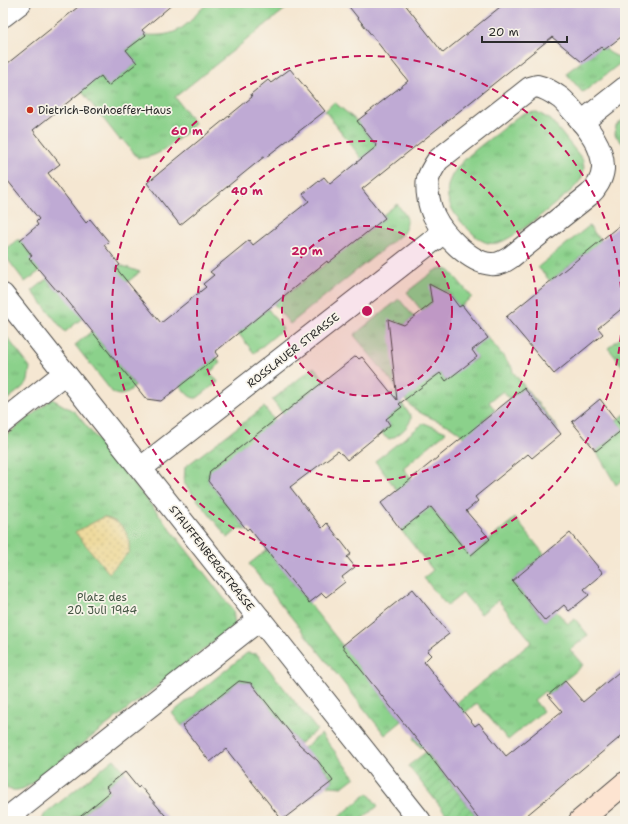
<svg xmlns="http://www.w3.org/2000/svg" width="628" height="824" font-family="'Shantell Sans',sans-serif">
  <style>
    .grass { fill: url(#grass-tufts); stroke: #5b7e5b }
    .sand { fill: url(#sand-dots); stroke: #8c8264 }
    .garden { fill: url(#garden-furrows); stroke: #5b7e5b }
    .building { fill: #bfaad4 }
    .lines { fill: none; stroke-linecap: round; stroke-linejoin: round }
    .street-casing { stroke: #494744; stroke-width: 24 }
    .secondary-casing { stroke: #494744; stroke-width: 24 }
    .street { stroke: #fff; stroke-width: 22 }
    .secondary { stroke: #fde4d1; stroke-width: 22 }
    .ring { fill: none; stroke: #c2185b; stroke-width: 2; stroke-dasharray: 7 5 }
    .poi-dot { fill: #c8321e; stroke: #f7f3e8; stroke-width: 1.5 }
    .labels { text-anchor: middle; stroke-width: 3.5; stroke-linejoin: round; paint-order: stroke }
    .poi-label { font-size: 11px; fill: #2b2b2b; stroke: #f7f3e8; text-anchor: start }
    .street-label { font-size: 11px; fill: #2b2b2b; stroke: #f7f3e8 }
    .park-label { font-size: 11px; fill: #435443; stroke: #f7f3e8 }
    .centre { fill: #c2185b; stroke: #f7f3e8; stroke-width: 2 }
    .ring-label { font-size: 12px; text-anchor: middle; font-weight: bold; fill: #c2185b; stroke: #f7f3e8; stroke-width: 3.5; stroke-linejoin: round; paint-order: stroke }
  </style>
  <defs>
    <pattern id="grass-tufts" width="24" height="20" patternUnits="userSpaceOnUse"><rect width="24" height="20" fill="#8bd18b"/><path d="M3 7l-1-3M5 7V3M7 7l1-3M15 17l-1-3M17 17v-4M19 17l1-3" fill="none" stroke="#72aa72"/></pattern>
    <pattern id="sand-dots" width="8" height="8" patternUnits="userSpaceOnUse"><rect width="8" height="8" fill="#eeda9e"/><path d="M2 2h.1M6 6h.1" fill="none" stroke="#cb8" stroke-width="1.8" stroke-linecap="round"/></pattern>
    <pattern id="garden-furrows" width="10" height="10" patternUnits="userSpaceOnUse"><rect width="10" height="10" fill="#8bd18b"/><path d="M-1 1l2-2M0 10L10 0M9 11l2-2" fill="none" stroke="#72aa72"/></pattern>
  </defs>
  <rect width="100%" height="100%" fill="#f7f3e8"/>
  <filter id="ink" filterUnits="userSpaceOnUse"><feTurbulence type="fractalNoise" baseFrequency=".025" numOctaves="2"/><feDisplacementMap in="SourceGraphic" scale="8" xChannelSelector="R" yChannelSelector="G"/><feConvolveMatrix kernelMatrix="1 2 1 2 8 2 1 2 1" color-interpolation-filters="sRGB"/></filter>
  <filter id="wash" filterUnits="userSpaceOnUse"><feTurbulence type="fractalNoise" baseFrequency=".012" numOctaves="4" result="noise"/><feDisplacementMap in="SourceGraphic" scale="16" xChannelSelector="R" yChannelSelector="G"/><feGaussianBlur stdDeviation="0.9" result="paint"/><feColorMatrix in="noise" values="0 0 0 0 0 0 0 0 0 0 0 0 0 0 0 0 0 1.4 0 .05"/><feComposite in="paint" operator="in"/></filter>
  <g filter="url(#wash)">
    <rect width="100%" height="100%" fill="#f5e7d2"/>
    <g class="grass">
      <path d="M209,3H293L175,97L195,124C179,138 160,159 138,158L122,139L120,140L79,88L98,73L108,85L137,63L126,50L146,35C166,36 178,34 192,19C198,13 202,7 209,3Z"/>
      <path d="M601,47L604,50L606,49C610,55 618,55 623,61L585,91L582,92L566,73Z"/>
      <polygon points="334,102 357,121 392,165 376,177 325,111"/>
      <path d="M537,112L551,120L583,160C586,174 581,181 571,191C555,203 514,240 497,243C484,246 474,235 466,227C430,191 452,168 484,143C495,135 506,126 517,117L524,113Z"/>
      <polygon points="625,118 625,146 615,135 616,126"/>
      <path d="M397,204C406,216 411,219 403,233L290,324L274,304L385,218L383,215Z"/>
      <polygon points="589,226 601,241 550,281 538,267"/>
      <polygon points="17,240 20,240 32,256 30,258 40,271 25,282 3,253 3,251"/>
      <polygon points="120,265 140,272 65,332 32,291 47,279 57,291 108,275"/>
      <polygon points="443,268 450,271 472,297 459,307 447,291 431,296 432,303 422,311 407,292 434,271"/>
      <path d="M399,299L414,317L404,325L398,323L390,329L427,383L440,373L446,381L465,360L468,364L477,358L472,350L485,340L476,323L512,367L513,372L556,426L558,430L524,388L509,399L503,391L489,402L495,410L482,421L503,447L484,463C474,451 466,436 453,428C439,420 424,417 412,407L354,335Z"/>
      <polygon points="268,309 283,329 254,353 238,333"/>
      <path d="M92,331L135,386C128,392 122,398 113,393L75,345Z"/>
      <polygon points="3,332 30,367 28,381 22,388 3,403"/>
      <polygon points="625,334 625,369 608,348"/>
      <path d="M216,357L221,363L210,372L218,382L197,398C189,399 185,391 180,386Z"/>
      <polygon points="314,367 328,383 314,389 301,399 314,452 272,400"/>
      <path d="M392,391L411,416C412,425 398,436 390,439L385,437L381,432L390,425L386,419L402,407L390,393Z"/>
      <path d="M52,399L75,412L157,512L233,610L235,625L30,785C20,791 14,792 3,787V438Z"/>
      <polygon points="264,407 275,421 208,481 247,530 238,529 228,538 184,483 185,467"/>
      <polygon points="625,414 625,477 616,485 596,451 623,429 616,421"/>
      <polygon points="424,423 446,432 403,468 411,478 409,480 470,556 515,518 544,554 512,581 545,621 556,611 568,624 575,619 588,635 570,650 583,665 548,695 545,691 534,700 543,711 508,740 477,703 421,748 413,738 532,642 498,600 481,614 463,593 447,606 424,578 433,570 401,530 417,517 375,461"/>
      <polygon points="267,550 402,721 385,735 249,564"/>
      <polygon points="247,653 257,654 317,730 299,744 251,683 239,681 182,726 172,713"/>
      <polygon points="321,734 355,777 342,787 328,786 333,780 315,757 311,759 303,749"/>
      <polygon points="114,759 125,772 106,787 110,792 80,816 73,817 68,821 42,821 44,815"/>
      <polygon points="368,793 378,806 359,821 334,821"/>
    </g>
    <path class="sand" d="M104,517C123,523 130,531 129,552L109,573L75,532Z"/>
    <polygon class="garden" points="426,752 480,821 452,821 408,766"/>
    <g id="blocks">
      <g class="building">
        <polygon points="83,3 174,3 142,30 146,35 126,50 137,63 108,86 101,76 33,130 60,164 48,173 86,223 90,219 109,242 104,245 120,265 116,268 161,323 206,287 203,284 214,275 210,272 249,240 253,245 309,201 303,194 324,177 330,184 377,146 357,121 408,81 346,3 404,3 443,53 505,3 625,3 625,34 604,50 601,47 582,62 552,37 362,189 385,218 328,263 327,261 215,352 218,356 161,401 146,399 59,290 57,291 29,258 32,256 20,240 38,225 36,222 39,219 3,175 3,67"/>
        <polygon points="290,69 325,111 266,157 265,156 180,225 147,183 252,97 251,94 268,80 271,83"/>
        <polygon points="625,221 625,306 598,328 603,334 554,374 506,317"/>
        <polygon points="429,284 450,295 459,307 462,305 488,338 472,350 477,357 446,381 440,373 399,404 402,407 386,419 390,425 347,460 342,454 341,454 338,451 290,487 322,528 327,523 351,554 347,557 355,567 342,577 345,582 326,597 322,593 309,603 249,528 247,530 208,481 210,471 356,356 359,359 362,357 397,400 388,319 404,325 432,303"/>
        <polygon points="524,388 561,434 532,458 528,454 475,497 478,501 466,511 490,539 470,556 431,507 401,530 381,503"/>
        <polygon points="600,399 623,429 596,451 572,422"/>
        <polygon points="570,533 603,573 584,589 589,595 569,611 564,605 545,621 512,581"/>
        <polygon points="413,589 449,634 427,651 431,655 424,662 475,726 479,723 506,756 562,711 548,695 565,681 583,702 625,667 625,733 520,821 480,821 426,751 342,646"/>
        <polygon points="239,681 251,683 299,744 318,761 333,781 282,820 226,749 210,762 182,726"/>
        <polygon points="125,772 138,788 140,786 170,821 75,821 110,792 106,787"/>
      </g>
    </g>
  </g>
  <g filter="url(#ink)">
    <use href="#blocks" fill-opacity="0" stroke="#494744" stroke-width="1"/>
    <g class="lines">
      <g class="street-casing">
        <g id="street">
          <polyline points="3,16 20,3"/>
          <path d="M537,86C546,88 552,92 559,97C564,100 568,106 572,110C586,126 604,146 603,169C602,179 596,189 589,195L511,257C505,261 499,265 491,264C470,263 442,233 434,216C429,206 426,190 428,179C430,172 434,166 438,160L530,88Z"/>
          <polyline points="582,122 625,88"/>
          <polyline points="3,295 420,821"/>
          <polyline points="3,422 65,373"/>
          <polyline points="141,468 444,232"/>
          <polyline points="5,820 260,619"/>
        </g>
      </g>
      <g class="secondary-casing">
        <polyline id="secondary" points="580,821 625,783"/>
      </g>
      <use href="#street" class="street"/>
      <use href="#secondary" class="secondary"/>
    </g>
  </g>
  <circle cx="367" cy="311" r="85" fill="#c2185b" fill-opacity=".12"/>
  <g class="ring">
    <circle cx="367" cy="311" r="85"/>
    <circle cx="367" cy="311" r="170"/>
    <circle cx="367" cy="311" r="255"/>
  </g>
  <circle class="poi-dot" cx="30" cy="110" r="4"/>
  <g class="labels">
    <g class="poi-label">
      <text x="38" y="114">Dietrich-Bonhoeffer-Haus</text>
    </g>
    <g class="street-label">
      <text transform="translate(293 350) rotate(-38)" y="4">ROSSLAUER STRASSE</text>
      <text transform="translate(212 558) rotate(52)" y="4">STAUFFENBERGSTRASSE</text>
    </g>
    <g class="park-label">
      <text x="102" y="601">Platz des<tspan x="102" dy="13">20. Juli 1944</tspan></text>
    </g>
  </g>
  <circle cx="367" cy="311" r="6" class="centre"/>
  <g class="ring-label">
    <text x="187" y="135">60 m</text>
    <text x="247" y="195">40 m</text>
    <text x="307" y="255">20 m</text>
  </g>
  <rect width="628" height="824" fill="none" stroke="#f7f3e8" stroke-width="16"/>
  <path d="M482 36v6h85v-6" fill="none" stroke="#2b2b2b" stroke-width="2"/>
  <text x="488" y="36" font-size="12" fill="#2b2b2b" stroke="#f7f3e8" stroke-width="3" paint-order="stroke">20 m</text>
</svg>
